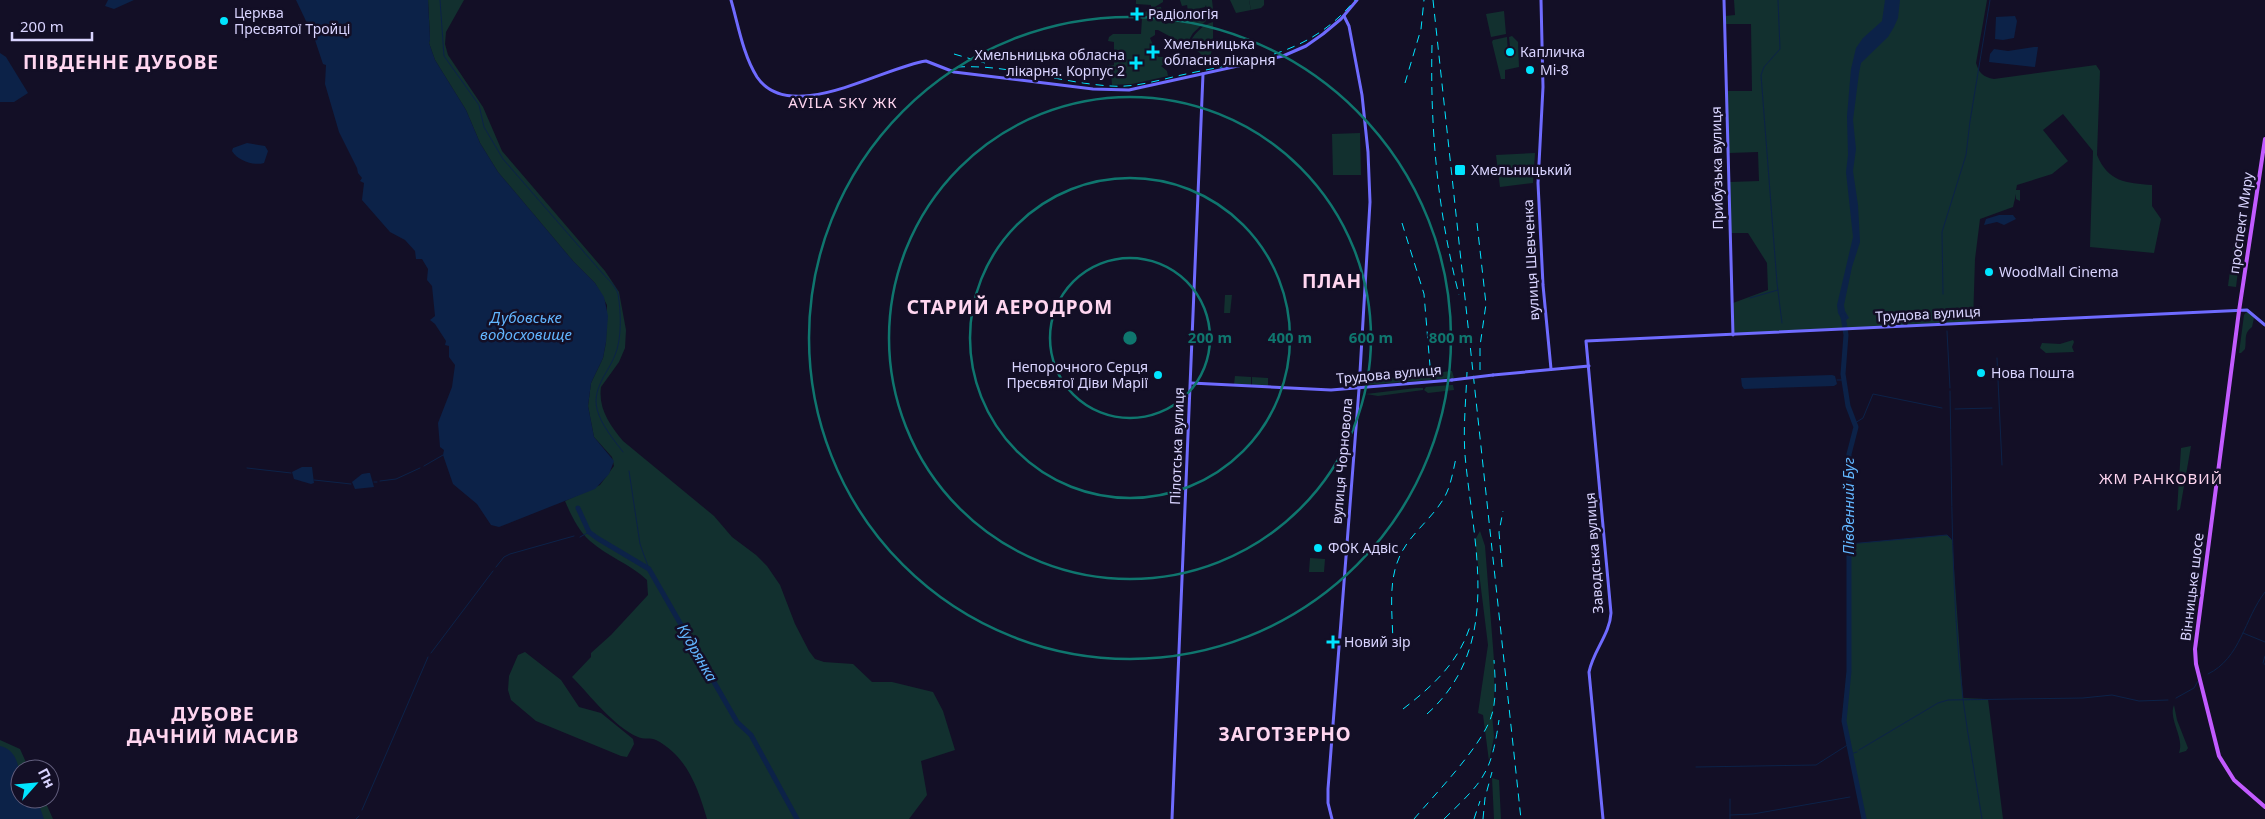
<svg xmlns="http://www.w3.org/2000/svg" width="2265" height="819" font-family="'Noto Sans',sans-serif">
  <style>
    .green { fill: #12302f }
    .water { fill: #0c2248 }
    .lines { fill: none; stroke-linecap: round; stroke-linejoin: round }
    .stream { stroke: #0c2248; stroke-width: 1 }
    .river { stroke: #0c2248; stroke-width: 5 }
    .secondary { stroke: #6f6bff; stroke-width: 3 }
    .primary { stroke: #c25bff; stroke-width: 4 }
    .rail { stroke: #00e5ff; stroke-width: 1; stroke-dasharray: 8 6; stroke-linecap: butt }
    .secondary-bridge { stroke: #6f6bff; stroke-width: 3 }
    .ring { fill: none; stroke: #0f766e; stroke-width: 2.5 }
    .poi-dot { fill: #00e5ff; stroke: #130f26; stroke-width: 2 }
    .labels { text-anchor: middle; stroke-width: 5; stroke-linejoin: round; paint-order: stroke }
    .poi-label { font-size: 14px; fill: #d9d4ff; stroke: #130f26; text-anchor: start }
    .street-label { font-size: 14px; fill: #d9d4ff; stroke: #130f26 }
    .neighbourhood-label { font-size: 15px; letter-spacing: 1px; fill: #ffd6f0; stroke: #130f26 }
    .water-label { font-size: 15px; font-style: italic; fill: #62b6ff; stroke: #130f26 }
    .district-label { font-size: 19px; font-weight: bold; letter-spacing: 1px; fill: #ffd6f0; stroke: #130f26 }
    .centre { fill: #0f766e; stroke: #130f26; stroke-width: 2.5 }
    .ring-label { font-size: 15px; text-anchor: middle; font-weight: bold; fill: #0f766e; stroke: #130f26; stroke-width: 5; stroke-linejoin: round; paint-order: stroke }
  </style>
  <rect width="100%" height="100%" fill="#130f26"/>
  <g class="green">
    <path d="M428,0H464L446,32L445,44L448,55L483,107L502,151L605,271L619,292L626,330L625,348L619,362L601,387C598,409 610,425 623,441L714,516L732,537L756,555L767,566L780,585L795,624L809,651L815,659L824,662L853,664L872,682H892L933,692L943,711L955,750L921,761L927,795L909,819H707C698,788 687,756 656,740C651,737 643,740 638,737C614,727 590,695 572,677L591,657V653L611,635L648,595L647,580C630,564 607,556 590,541C578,530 571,515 565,501L600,485L614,466L612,457L594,437L588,406L591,383L603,358L606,342L607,305L595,283L573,261L498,172L480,143L466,110L435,60L429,43L430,38Z"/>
    <polygon points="1136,0 1163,0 1163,2 1153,8 1161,7 1165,24 1206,15 1207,20 1193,33 1186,45 1158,30 1155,30 1155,35 1150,38 1158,57 1163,57 1168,61 1161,66 1167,71 1168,76 1132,84 1112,85 1111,72 1106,68 1106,66 1114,65 1114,42 1108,41 1109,37 1113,34 1141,34 1142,18 1138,18 1139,12 1151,11 1151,5 1136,4"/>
    <polygon points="1180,0 1212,0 1213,9 1208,12 1206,5 1205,7 1188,11 1187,5 1182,6"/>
    <polygon points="1230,0 1249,0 1251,10 1236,13"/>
    <polygon points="1249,0 1264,0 1264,5 1261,8 1251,10"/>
    <path d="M1734,0H1987L1976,63C1979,73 1983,77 1994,79L2096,65L2100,71L2097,155C2108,182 2126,183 2152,185V206L2161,219L2154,253L2090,247L2093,151L2063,114L2043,130L2068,161L2052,174L2017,185L2016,190H2020V201L2016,199V194L2013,207L1980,219L1975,259L1973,322L1734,334L1733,303L1768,290L1767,263L1748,233H1731L1730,182L1759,181L1758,152L1729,153L1727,91H1752L1751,24H1726L1725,16L1735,15Z"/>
    <polygon points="1504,11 1506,34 1491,37 1486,14"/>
    <path d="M1213,22V39L1211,42L1198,40L1197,45L1209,51L1212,50L1207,67L1200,53L1188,45C1194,35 1201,25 1213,22Z"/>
    <polygon points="1512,36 1518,42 1519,67 1505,70 1505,79 1501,79 1492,42 1493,40 1507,37 1508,56 1511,56 1509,37"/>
    <polygon points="1360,133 1361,175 1333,175 1332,134"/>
    <polygon points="1535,153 1533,183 1500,187 1496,155"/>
    <polygon points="2239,223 2244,223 2236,287 2228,286 2236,225"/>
    <polygon points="1225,295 1232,295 1230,313 1224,313"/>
    <path d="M2247,311L2254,318L2252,327C2243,334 2247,339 2245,349L2241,353H2239L2244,315Z"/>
    <polygon points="2073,340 2074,342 2072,347 2074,352 2046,353 2040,348 2042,343 2060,344"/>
    <polygon points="1449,371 1452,371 1454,378 1366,385 1364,380 1421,376"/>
    <polygon points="1235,376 1251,377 1251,385 1234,384"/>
    <polygon points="1252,377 1268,378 1268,386 1252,385"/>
    <polygon points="1451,385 1453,385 1454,390 1428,393 1424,390 1426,387"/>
    <polygon points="1416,388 1423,388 1423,390 1378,396 1366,394"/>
    <polygon points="2191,446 2180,509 2177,511 2181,448"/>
    <polygon points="1480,531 1485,546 1494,660 1494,702 1492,714 1494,737 1489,761 1483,715 1478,713 1488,645 1475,540"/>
    <polygon points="1947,535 1952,540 1963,698 1988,699 2003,819 1864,819 1844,721 1849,671 1849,544"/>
    <polygon points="1310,558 1325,559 1324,572 1309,572"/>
    <polygon points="525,652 561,680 579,707 601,713 633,739 634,744 627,757 621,756 536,721 511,700 508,690 509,676 518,655"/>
    <path d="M2174,705L2177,720L2188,748L2186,751L2179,753C2185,738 2168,719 2174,705Z"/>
    <polygon points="0,740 20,749 29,769 20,769 20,799 44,799 53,819 0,819"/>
    <polygon points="1492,778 1499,780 1501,819 1494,819"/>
  </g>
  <g class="water">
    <polygon points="108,0 134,0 114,9 105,6"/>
    <polygon points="296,0 428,0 430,39 429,43 435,60 466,110 480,143 498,172 573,261 595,283 604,297 608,316 606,342 603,358 591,383 588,406 594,437 614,461 609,474 595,489 499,527 491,525 477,504 453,484 443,455 444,450 440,447 438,423 452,387 455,365 449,357 449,346 445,345 446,341 435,324 430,320 435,316 432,286 427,280 428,269 422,259 416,259 415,251 405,240 390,232 362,200 364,183 360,181 362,178 358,173 357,168 339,132 325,84 326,65 323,64 315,40"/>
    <polygon points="1885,0 1900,0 1898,18 1894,27 1888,37 1861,63 1859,73 1853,120 1856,149 1853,171 1858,205 1860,242 1852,267 1844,305 1845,311 1849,318 1843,322 1838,313 1837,305 1853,237 1846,172 1848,155 1847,116 1851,69 1856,48 1863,38 1882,21"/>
    <polygon points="2015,16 2017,21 2014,38 2003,40 1995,39 1996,17"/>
    <polygon points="2034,47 2038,47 2035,67 1989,62 1990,54 1994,49 2008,51"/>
    <polygon points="0,53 6,57 28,93 14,102 0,102"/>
    <polygon points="37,56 39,63 28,66 25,60"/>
    <path d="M247,143L265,146L268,151L264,163C254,166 238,161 232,151L233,148Z"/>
    <polygon points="1999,215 2013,215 2016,219 2004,225 1997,222 1984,225 1986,219"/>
    <polygon points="1832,375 1835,376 1837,384 1834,386 1744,389 1742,386 1741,378"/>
    <polygon points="302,467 312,467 314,483 311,484 294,479 292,472"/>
    <polygon points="368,473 370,473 374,487 355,489 352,482 362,474"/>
    <path d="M0,746C23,751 20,782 20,799H37L44,819H0Z"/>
  </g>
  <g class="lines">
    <g class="stream">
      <path d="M440,0L444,56L479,105L484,127L503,159L604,275C609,280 616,287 618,294C621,311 622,339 615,355C608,373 592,388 597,409C601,425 614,440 623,452"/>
      <polyline points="1778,0 1780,49 1764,67 1761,75 1777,283 1782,323"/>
      <polyline points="1943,294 1942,232 1966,155 1970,121 1990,0"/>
      <polyline points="1750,298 1778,290"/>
      <polyline points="1947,331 1950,388"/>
      <polyline points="1997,358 2002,465"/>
      <polyline points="1837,380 1843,380"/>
      <path d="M1950,391C1952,494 1951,596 1963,699C1968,739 1976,779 1982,819"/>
      <polyline points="1955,409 1992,408"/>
      <polyline points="1855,423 1863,418 1873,394 1942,408"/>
      <polyline points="424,466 443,455"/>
      <polyline points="247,468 291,473"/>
      <polyline points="629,471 640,544 649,569"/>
      <polyline points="314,480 351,484"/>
      <polyline points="380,481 396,479 420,468"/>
      <polyline points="374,482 377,482"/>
      <polyline points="580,537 589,532"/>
      <polyline points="1849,544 1947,535 1951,539"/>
      <polyline points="496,567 504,557 510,554 574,536"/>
      <polyline points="2243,633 2265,642"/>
      <polyline points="431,653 493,571"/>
      <polyline points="2263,663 2265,656"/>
      <polyline points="2264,664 2265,664"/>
      <path d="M2208,674C2241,658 2244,619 2265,592"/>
      <polyline points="2176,698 2194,688 2198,681"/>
      <polyline points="1859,750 1938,703 1948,700 2083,698 2112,695 2139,701 2168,700"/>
      <polyline points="1851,754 1857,752"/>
      <polyline points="1696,767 1816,765 1849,744"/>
      <polyline points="362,810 428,657"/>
      <polyline points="1730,815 1753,814 1850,797"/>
      <polyline points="356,819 359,816"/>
      <polyline points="1730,819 1730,799"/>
    </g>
    <g class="river">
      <polyline points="1843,316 1846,335 1843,374 1848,406 1856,427 1849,454 1849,671 1844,721 1864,819"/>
      <polyline points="578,508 589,532 597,538 649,569 737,722 751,735 797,819"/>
    </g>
    <g class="secondary">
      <path d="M731,0C738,24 743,55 757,77C790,126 883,67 926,61L954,72L1093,89L1129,90L1283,56L1306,46L1323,34L1341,19L1357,0"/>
      <polyline points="1541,0 1543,87 1538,183 1543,285 1551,369"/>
      <polyline points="1724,0 1733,335"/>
      <polyline points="1493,375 1589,366"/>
      <polyline points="1191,383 1331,390 1452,380"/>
      <polyline points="1172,819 1203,74"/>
      <polyline points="1332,819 1328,803 1328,789 1359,389 1370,202 1368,152 1362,95 1349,26 1344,16"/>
      <path d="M1603,819L1589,672C1593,651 1610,634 1611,613L1586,341L2247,310L2265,325"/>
    </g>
    <polyline class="primary" points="2265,139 2239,311 2195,649 2196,664 2219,756 2234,780 2265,807"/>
    <g class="rail">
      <polyline points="1433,0 1521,819"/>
      <path d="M1432,45C1430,130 1438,213 1459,295"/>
      <polyline points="954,54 985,63"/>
      <path d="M957,67C1009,64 1060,83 1111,86C1136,88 1162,79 1186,74C1252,60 1309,56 1355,0"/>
      <polyline points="1405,83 1421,29 1424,0"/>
      <polyline points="1402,223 1424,294 1430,366"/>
      <polyline points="1477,223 1486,304 1480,346 1480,370"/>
      <polyline points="1502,567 1499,532 1503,511"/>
      <path d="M1393,647C1393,620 1388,588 1397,563C1406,536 1430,522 1444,498C1451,486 1453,471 1456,458"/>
      <path d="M1403,709C1434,685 1460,661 1471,623"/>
      <path d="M1427,714C1504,645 1473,545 1465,455C1463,428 1466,399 1467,372"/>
      <path d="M1414,819C1435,794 1484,744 1492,714C1497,697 1495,677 1494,660"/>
      <path d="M1444,819C1483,781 1491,775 1499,720"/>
      <polyline points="1474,819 1480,801"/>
      <polyline points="1483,819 1485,798 1492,772"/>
    </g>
    <polyline class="secondary-bridge" points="1452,380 1493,375"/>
  </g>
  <g class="ring">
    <circle cx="1130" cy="338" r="80"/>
    <circle cx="1130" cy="338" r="160"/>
    <circle cx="1130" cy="338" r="241"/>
    <circle cx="1130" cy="338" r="321"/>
  </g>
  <g class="poi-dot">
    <path d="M1134.5 6.5h5v5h5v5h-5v5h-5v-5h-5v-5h5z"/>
    <circle cx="224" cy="21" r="5"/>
    <path d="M1150.5 44.5h5v5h5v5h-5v5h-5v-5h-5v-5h5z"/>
    <circle cx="1510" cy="52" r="5"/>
    <path d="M1133.5 55.5h5v5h5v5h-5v5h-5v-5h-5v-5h5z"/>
    <circle cx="1530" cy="70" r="5"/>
    <rect x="1454" y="164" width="12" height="12" rx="2.5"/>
    <circle cx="1989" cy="272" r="5"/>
    <circle cx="1981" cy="373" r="5"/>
    <circle cx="1158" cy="375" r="5"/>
    <circle cx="1318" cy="548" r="5"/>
    <path d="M1330.5 634.5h5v5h5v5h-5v5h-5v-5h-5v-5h5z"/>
  </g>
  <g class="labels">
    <g class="poi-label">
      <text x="234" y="18">Церква<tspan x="234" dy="16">Пресвятої Тройці</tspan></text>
      <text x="1148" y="19">Радіологія</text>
      <text x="1164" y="49">Хмельницька<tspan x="1164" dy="16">обласна лікарня</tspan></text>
      <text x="1520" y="57">Капличка</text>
      <text x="1125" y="60" text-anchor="end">Хмельницька обласна<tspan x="1125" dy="16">лікарня. Корпус 2</tspan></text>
      <text x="1540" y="75">Mi-8</text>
      <text x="1471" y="175">Хмельницький</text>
      <text x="1999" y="277">WoodMall Cinema</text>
      <text x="1148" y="372" text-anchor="end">Непорочного Серця<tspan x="1148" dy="16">Пресвятої Діви Марії</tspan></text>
      <text x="1991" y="378">Нова Пошта</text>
      <text x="1328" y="553">ФОК Адвіс</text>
      <text x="1344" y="647">Новий зір</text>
    </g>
    <g class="street-label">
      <text transform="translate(1717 168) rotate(-91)" y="5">Прибузька вулиця</text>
      <text transform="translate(2241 223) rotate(-82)" y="5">проспект Миру</text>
      <text transform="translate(1531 260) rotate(-93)" y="5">вулиця Шевченка</text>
      <text transform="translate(1928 314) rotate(-3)" y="5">Трудова вулиця</text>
      <text transform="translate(1389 374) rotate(-5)" y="5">Трудова вулиця</text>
      <text transform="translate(1177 446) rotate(-88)" y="5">Пілотська вулиця</text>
      <text transform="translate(1342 461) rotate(-85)" y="5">вулиця Чорновола</text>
      <text transform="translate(1594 553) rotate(-94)" y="5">Заводська вулиця</text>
      <text transform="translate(2192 587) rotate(-83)" y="5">Вінницьке шосе</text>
    </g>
    <g class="neighbourhood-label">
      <text x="843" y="108">AVILA SKY ЖК</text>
      <text x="2161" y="484">ЖМ РАНКОВИЙ</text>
    </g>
    <g class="water-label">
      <text x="526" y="323">Дубовське<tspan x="526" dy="17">водосховище</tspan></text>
      <text transform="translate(1849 506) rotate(-90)" y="5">Південний Буг</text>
      <text transform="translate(697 653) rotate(60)" y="5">Кудрянка</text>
    </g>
    <g class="district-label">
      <text x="121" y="69">ПІВДЕННЕ ДУБОВЕ</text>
      <text x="1332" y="288">ПЛАН</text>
      <text x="1010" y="314">СТАРИЙ АЕРОДРОМ</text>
      <text x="213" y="721">ДУБОВЕ<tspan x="213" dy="22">ДАЧНИЙ МАСИВ</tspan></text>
      <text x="1285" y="741">ЗАГОТЗЕРНО</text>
    </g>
  </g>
  <circle cx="1130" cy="338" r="8" class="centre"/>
  <g class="ring-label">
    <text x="1210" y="343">200 m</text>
    <text x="1290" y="343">400 m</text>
    <text x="1371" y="343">600 m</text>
    <text x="1451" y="343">800 m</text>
  </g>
  <g transform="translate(35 784) rotate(63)"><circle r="24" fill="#130f26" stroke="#625e7d"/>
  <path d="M0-4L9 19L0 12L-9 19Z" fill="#00e5ff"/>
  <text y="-8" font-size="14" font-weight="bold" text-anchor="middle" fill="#d9d4ff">Пн</text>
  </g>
  <path d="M12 32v8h80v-8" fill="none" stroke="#d9d4ff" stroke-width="2.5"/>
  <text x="20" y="32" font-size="15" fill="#d9d4ff" stroke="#130f26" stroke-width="4" paint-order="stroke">200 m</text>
</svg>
